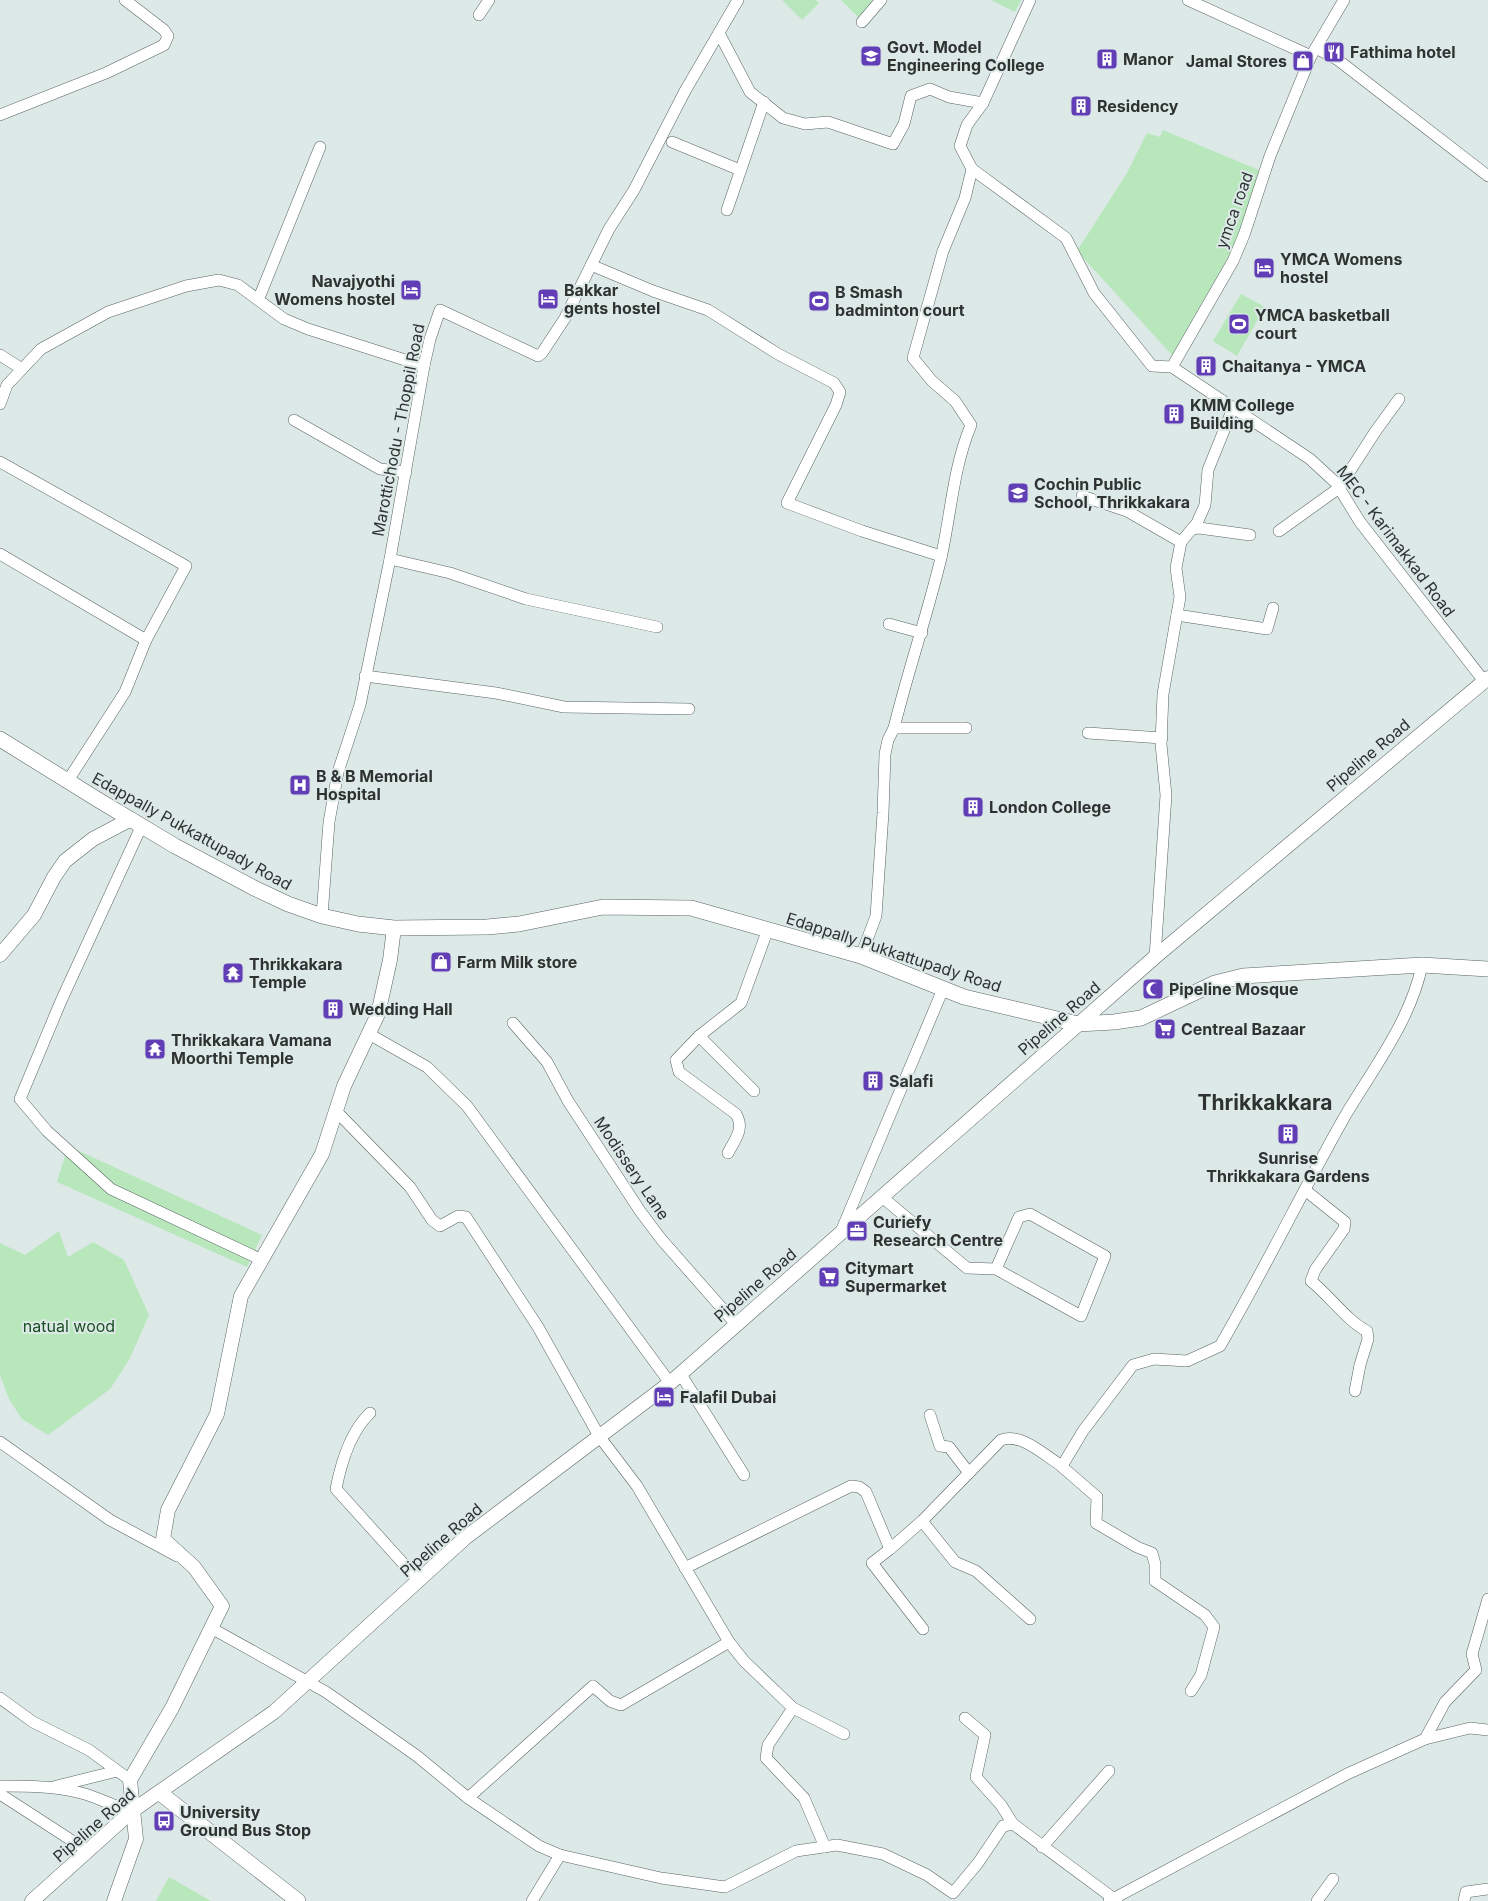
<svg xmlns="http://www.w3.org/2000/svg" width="1488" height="1901" font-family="Inter,sans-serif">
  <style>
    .green { fill: #b7e7bb }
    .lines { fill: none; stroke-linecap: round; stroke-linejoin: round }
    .minor-casing { stroke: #596463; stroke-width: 12 }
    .tertiary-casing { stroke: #596463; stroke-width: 15 }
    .secondary-casing { stroke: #596463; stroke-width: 16 }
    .minor { stroke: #fff; stroke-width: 11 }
    .tertiary { stroke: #fff; stroke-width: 14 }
    .secondary { stroke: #fff; stroke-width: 15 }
    .labels { text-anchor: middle; stroke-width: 4; stroke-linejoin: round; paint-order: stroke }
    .poi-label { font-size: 16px; font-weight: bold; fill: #2e3332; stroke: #dce9e7; text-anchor: start }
    .street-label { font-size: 16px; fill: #2e3332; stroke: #dce9e7 }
    .park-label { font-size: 16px; fill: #1a4f23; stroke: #dce9e7 }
    .district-label { font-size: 21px; font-weight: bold; fill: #2e3332; stroke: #dce9e7 }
  </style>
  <rect width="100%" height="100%" fill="#dce9e7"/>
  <g class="green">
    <polygon points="782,0 816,0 819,3 802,20"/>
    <polygon points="841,0 877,0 860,19"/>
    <polygon points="991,0 1021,0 1015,12"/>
    <polygon points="1163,130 1259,170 1238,240 1172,355 1077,251 1127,173 1147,133 1160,137"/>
    <polygon points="1241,294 1265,307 1237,356 1213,341"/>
    <polygon points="68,1146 262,1235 247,1267 57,1182"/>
    <polygon points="59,1231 68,1257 93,1242 124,1260 149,1315 129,1360 110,1389 48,1435 22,1419 9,1399 0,1375 0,1243 25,1255"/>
    <polygon points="169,1877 211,1901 156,1901"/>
  </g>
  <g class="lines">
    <g class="minor-casing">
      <g id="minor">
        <polyline points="1188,0 1311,56"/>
        <polyline points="479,15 489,0"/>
        <polyline points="862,22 881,0"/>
        <polyline points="719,33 750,92 783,118 805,124 828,122 893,144 904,124 911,96 930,89 949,97 983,103"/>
        <polyline points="1316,48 1338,60 1488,176"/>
        <polyline points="0,115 106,73 164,45 168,36 164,30 125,0"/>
        <polyline points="672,142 740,170"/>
        <polyline points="972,169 1066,238 1094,293 1152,366 1172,367 1310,459 1336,483 1360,522 1484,681"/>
        <polyline points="727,210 764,102"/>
        <polyline points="591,265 653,291 708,310 778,354 834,383 840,392 836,405 787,503 862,531 941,556"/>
        <polyline points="259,298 320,147"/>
        <polyline points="0,355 22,369"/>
        <polyline points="1172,367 1233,261 1244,235 1270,156 1311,56 1344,0"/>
        <polyline points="0,404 7,385 41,349 108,312 186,286 219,280 238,285 284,319 308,329 424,366"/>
        <polyline points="294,420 380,469 406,472"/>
        <polyline points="0,462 186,566 146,640"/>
        <polyline points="1082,496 1127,511 1181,542"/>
        <polyline points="1192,529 1199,528 1250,535"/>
        <polyline points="1279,531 1339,488 1375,432 1399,399"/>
        <polyline points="0,554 146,640 125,692 67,782"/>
        <polyline points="390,559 450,573 526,599 657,627"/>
        <polyline points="1177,615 1267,629 1273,608"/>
        <polyline points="889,624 922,633"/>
        <polyline points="365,676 496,693 564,707 689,709"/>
        <polyline points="894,728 966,728"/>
        <polyline points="1088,733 1162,738"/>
        <polyline points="142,825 61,1001 20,1099 47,1131 111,1189 262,1260"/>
        <polyline points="322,916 329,822 338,772 360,705 390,559 424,366 430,339 440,310 538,356 542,353 565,318 609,229 634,190 685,91 738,0"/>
        <path d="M861,956L876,916L883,813L885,754L888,740L894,728C908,671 927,616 941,558C951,514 953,468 971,425L955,401L932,381L913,358L943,251L965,198L972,169L960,146L967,125L983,103L1030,0"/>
        <polyline points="1155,957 1166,795 1161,744 1163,694 1180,597 1176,568 1181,542 1197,523 1205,505 1208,470 1233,408"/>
        <polyline points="513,1023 547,1062 568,1101 640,1211 661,1239 735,1323"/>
        <polyline points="369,1034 427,1067 467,1106 670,1383"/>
        <path d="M699,1036L676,1060L679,1072L736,1114C745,1129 735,1139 728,1153"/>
        <polyline points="754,1091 699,1036 741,1003 768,929"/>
        <polyline points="336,1111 410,1187 432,1220 440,1226 458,1216 466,1217 538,1327 599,1436 637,1486 729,1642 744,1661 793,1708 844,1734"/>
        <path d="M1305,1190L1345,1222L1344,1229L1315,1270L1311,1281C1330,1296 1347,1321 1367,1331L1368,1339L1360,1365L1355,1391"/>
        <polyline points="882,1197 967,1268 996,1269 1081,1316 1105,1256 1030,1214 1019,1217 996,1269"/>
        <polyline points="840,1234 943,989"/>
        <polyline points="680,1373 744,1475"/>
        <path d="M370,1413C350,1432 341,1463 336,1489L419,1581"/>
        <polyline points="930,1415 940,1446 949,1447 969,1473"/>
        <polyline points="0,1442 110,1520 177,1556"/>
        <polyline points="1060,1465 1097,1497 1096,1523 1137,1547 1152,1553 1155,1564 1155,1581 1205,1615 1214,1627 1201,1675 1191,1691"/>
        <path d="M922,1521L1001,1440C1021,1432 1045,1456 1062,1466L1083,1431L1133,1365L1154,1359L1187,1361L1220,1346C1264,1270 1302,1192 1345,1116C1373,1069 1411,1020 1422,965"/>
        <polyline points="890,1549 872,1563 923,1629"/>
        <polyline points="685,1568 851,1486 859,1487 866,1492 890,1549 922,1521 955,1562 976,1571 1030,1619"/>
        <polyline points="213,1629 326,1692 417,1756 468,1798 539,1846 560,1855 661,1878 725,1887 796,1851 837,1845 883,1854 927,1875 953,1893 978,1863 1003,1826 1013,1824 1117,1901"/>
        <polyline points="0,1698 33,1722 89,1750 130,1780"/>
        <polyline points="793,1708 768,1745 766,1758 804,1798 825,1847"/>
        <polyline points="965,1718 985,1735 976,1777 1001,1805 1013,1824"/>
        <polyline points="1425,1739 1470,1728 1488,1730"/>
        <path d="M0,1786C27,1786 58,1786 85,1794C101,1799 115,1807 132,1811"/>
        <polyline points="53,1787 117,1771"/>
        <polyline points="0,1794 88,1851"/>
        <polyline points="468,1798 593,1686 610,1701 621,1705 729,1642"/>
        <polyline points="1042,1847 1109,1771"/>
        <polyline points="532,1901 560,1855"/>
        <polyline points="1109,1901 1347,1774 1425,1739 1445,1702 1476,1670 1472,1654 1488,1599"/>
        <polyline points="1317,1901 1333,1879"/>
        <polyline points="1464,1901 1466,1892 1488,1889"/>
      </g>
    </g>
    <g class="tertiary-casing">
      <g id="tertiary">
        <polyline points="0,955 34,915 54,877 65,861 93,839 131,819"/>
        <polyline points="32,1901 132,1811 274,1712 465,1538 670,1383 1155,957 1488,678"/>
        <polyline points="114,1901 136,1839 130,1780 172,1708 222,1606 194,1567 163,1539 168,1510 217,1414 241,1296 322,1154 344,1086 378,1014 390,960 394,928"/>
      </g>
    </g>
    <g class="secondary-casing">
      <g id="secondary">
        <polyline points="0,739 100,801 175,846 254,888 288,904 322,916 358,924 394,928 487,927 519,924 603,907 691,908 861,956 964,997 1078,1024 1114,1022 1141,1018 1215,983 1243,976 1422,965 1488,969"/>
        <polyline points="160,1793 298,1901"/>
      </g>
    </g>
    <use href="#minor" class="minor"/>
    <use href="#tertiary" class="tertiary"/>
    <use href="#secondary" class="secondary"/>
  </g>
  <defs>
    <g id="restaurant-square" transform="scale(1.125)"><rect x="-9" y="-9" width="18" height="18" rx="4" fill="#613eb6" stroke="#dce9e7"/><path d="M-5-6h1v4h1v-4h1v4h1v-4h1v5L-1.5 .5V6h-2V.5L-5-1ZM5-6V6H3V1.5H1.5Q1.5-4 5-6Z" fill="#fff"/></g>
    <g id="university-square" transform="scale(1.125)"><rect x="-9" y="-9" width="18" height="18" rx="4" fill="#613eb6" stroke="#dce9e7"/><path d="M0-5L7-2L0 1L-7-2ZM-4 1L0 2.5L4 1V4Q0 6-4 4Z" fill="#fff"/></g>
    <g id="building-square" transform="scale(1.125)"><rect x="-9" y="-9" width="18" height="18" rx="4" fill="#613eb6" stroke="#dce9e7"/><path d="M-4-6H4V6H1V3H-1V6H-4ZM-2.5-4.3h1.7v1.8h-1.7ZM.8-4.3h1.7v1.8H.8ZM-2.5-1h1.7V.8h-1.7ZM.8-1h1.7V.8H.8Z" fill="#fff"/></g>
    <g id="shop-square" transform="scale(1.125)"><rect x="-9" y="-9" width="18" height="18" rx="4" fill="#613eb6" stroke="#dce9e7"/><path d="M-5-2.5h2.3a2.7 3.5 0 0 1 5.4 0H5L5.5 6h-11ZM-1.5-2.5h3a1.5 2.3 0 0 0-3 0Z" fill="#fff"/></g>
    <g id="hotel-square" transform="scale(1.125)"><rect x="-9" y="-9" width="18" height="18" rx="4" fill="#613eb6" stroke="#dce9e7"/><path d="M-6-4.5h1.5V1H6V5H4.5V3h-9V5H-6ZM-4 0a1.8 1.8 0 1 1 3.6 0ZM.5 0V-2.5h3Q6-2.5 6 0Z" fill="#fff"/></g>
    <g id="stadium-square" transform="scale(1.125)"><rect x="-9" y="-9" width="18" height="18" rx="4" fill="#613eb6" stroke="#dce9e7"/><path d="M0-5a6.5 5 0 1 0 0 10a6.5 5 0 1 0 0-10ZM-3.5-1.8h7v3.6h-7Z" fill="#fff"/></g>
    <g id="school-square" transform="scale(1.125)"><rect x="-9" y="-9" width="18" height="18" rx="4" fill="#613eb6" stroke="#dce9e7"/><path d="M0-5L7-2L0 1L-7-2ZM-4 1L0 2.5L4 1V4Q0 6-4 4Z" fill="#fff"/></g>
    <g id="hospital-square" transform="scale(1.125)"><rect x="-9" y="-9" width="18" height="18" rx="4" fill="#613eb6" stroke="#dce9e7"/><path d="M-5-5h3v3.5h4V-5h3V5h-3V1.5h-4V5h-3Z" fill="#fff"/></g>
    <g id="temple-square" transform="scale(1.125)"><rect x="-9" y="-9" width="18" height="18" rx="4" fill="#613eb6" stroke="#dce9e7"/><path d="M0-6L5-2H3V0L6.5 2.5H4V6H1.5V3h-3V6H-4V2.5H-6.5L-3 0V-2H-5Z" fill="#fff"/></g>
    <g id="mosque-square" transform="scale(1.125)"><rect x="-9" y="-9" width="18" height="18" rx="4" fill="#613eb6" stroke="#dce9e7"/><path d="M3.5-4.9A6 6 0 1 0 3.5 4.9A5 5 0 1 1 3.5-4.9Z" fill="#fff"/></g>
    <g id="supermarket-square" transform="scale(1.125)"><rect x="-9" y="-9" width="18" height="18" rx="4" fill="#613eb6" stroke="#dce9e7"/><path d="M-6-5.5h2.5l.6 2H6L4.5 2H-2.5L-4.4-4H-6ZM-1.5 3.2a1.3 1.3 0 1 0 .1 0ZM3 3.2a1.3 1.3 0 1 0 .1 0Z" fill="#fff"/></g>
    <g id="office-square" transform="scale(1.125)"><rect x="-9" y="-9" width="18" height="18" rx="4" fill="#613eb6" stroke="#dce9e7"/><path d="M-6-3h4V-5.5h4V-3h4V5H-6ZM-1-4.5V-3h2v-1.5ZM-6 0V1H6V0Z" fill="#fff"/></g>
    <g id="bus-square" transform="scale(1.125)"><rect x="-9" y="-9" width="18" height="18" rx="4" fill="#613eb6" stroke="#dce9e7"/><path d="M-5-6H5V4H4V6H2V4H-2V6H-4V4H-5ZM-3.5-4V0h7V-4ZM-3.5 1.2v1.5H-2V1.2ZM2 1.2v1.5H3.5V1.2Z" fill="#fff"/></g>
  </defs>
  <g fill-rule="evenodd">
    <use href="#restaurant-square" x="1334" y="52"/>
    <use href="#university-square" x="871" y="56"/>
    <use href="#building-square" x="1107" y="59"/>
    <use href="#shop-square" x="1303" y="61"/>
    <use href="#building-square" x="1081" y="106"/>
    <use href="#hotel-square" x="1264" y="268"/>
    <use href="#hotel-square" x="411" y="290"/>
    <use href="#hotel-square" x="548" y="299"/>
    <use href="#stadium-square" x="819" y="301"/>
    <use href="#stadium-square" x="1239" y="324"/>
    <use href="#building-square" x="1206" y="366"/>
    <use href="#building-square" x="1174" y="414"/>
    <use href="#school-square" x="1018" y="493"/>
    <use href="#hospital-square" x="300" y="785"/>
    <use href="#building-square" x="973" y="807"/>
    <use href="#shop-square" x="441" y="962"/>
    <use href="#temple-square" x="233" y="973"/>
    <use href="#mosque-square" x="1153" y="989"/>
    <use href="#building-square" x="333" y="1009"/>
    <use href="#supermarket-square" x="1165" y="1029"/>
    <use href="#temple-square" x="155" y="1049"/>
    <use href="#building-square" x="873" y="1081"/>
    <use href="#building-square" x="1288" y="1134"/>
    <use href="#office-square" x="857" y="1231"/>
    <use href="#supermarket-square" x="829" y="1277"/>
    <use href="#hotel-square" x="664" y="1397"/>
    <use href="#bus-square" x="164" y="1821"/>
  </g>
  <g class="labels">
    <g class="poi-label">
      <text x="887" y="53">Govt. Model<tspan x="887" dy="18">Engineering College</tspan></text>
      <text x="1350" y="58">Fathima hotel</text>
      <text x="1123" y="65">Manor</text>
      <text x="1287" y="67" text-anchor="end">Jamal Stores</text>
      <text x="1097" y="112">Residency</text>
      <text x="1280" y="265">YMCA Womens<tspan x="1280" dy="18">hostel</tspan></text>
      <text x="395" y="287" text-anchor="end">Navajyothi<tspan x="395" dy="18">Womens hostel</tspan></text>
      <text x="564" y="296">Bakkar<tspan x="564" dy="18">gents hostel</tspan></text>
      <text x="835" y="298">B Smash<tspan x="835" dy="18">badminton court</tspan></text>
      <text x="1255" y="321">YMCA basketball<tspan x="1255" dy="18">court</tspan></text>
      <text x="1222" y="372">Chaitanya - YMCA</text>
      <text x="1190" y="411">KMM College<tspan x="1190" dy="18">Building</tspan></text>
      <text x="1034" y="490">Cochin Public<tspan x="1034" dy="18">School, Thrikkakara</tspan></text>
      <text x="316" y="782">B &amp; B Memorial<tspan x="316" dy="18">Hospital</tspan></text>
      <text x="989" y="813">London College</text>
      <text x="457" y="968">Farm Milk store</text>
      <text x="249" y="970">Thrikkakara<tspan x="249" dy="18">Temple</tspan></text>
      <text x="1169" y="995">Pipeline Mosque</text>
      <text x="349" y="1015">Wedding Hall</text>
      <text x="1181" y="1035">Centreal Bazaar</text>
      <text x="171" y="1046">Thrikkakara Vamana<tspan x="171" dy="18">Moorthi Temple</tspan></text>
      <text x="889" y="1087">Salafi</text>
      <text x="1288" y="1164" text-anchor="middle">Sunrise<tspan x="1288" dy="18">Thrikkakara Gardens</tspan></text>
      <text x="873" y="1228">Curiefy<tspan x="873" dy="18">Research Centre</tspan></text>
      <text x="845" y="1274">Citymart<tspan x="845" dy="18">Supermarket</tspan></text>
      <text x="680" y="1403">Falafil Dubai</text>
      <text x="180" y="1818">University<tspan x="180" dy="18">Ground Bus Stop</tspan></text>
    </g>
    <g class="street-label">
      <text transform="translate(1234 210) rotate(-70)" y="6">ymca road</text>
      <text transform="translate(398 430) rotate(-79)" y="6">Marottichodu - Thoppil Road</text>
      <text transform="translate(1396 541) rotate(53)" y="6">MEC - Karimakkad Road</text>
      <text transform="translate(1368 755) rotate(-40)" y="6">Pipeline Road</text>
      <text transform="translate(192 831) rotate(29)" y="6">Edappally Pukkattupady Road</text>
      <text transform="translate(894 952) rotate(18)" y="6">Edappally Pukkattupady Road</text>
      <text transform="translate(1059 1018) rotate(-41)" y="6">Pipeline Road</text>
      <text transform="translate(632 1168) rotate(56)" y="6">Modissery Lane</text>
      <text transform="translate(755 1285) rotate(-41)" y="6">Pipeline Road</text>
      <text transform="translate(441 1540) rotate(-41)" y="6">Pipeline Road</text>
      <text transform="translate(94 1825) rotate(-41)" y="6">Pipeline Road</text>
    </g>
    <g class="park-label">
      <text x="69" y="1332">natual wood</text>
    </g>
    <g class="district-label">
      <text x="1265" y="1110">Thrikkakkara</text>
    </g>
  </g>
</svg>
